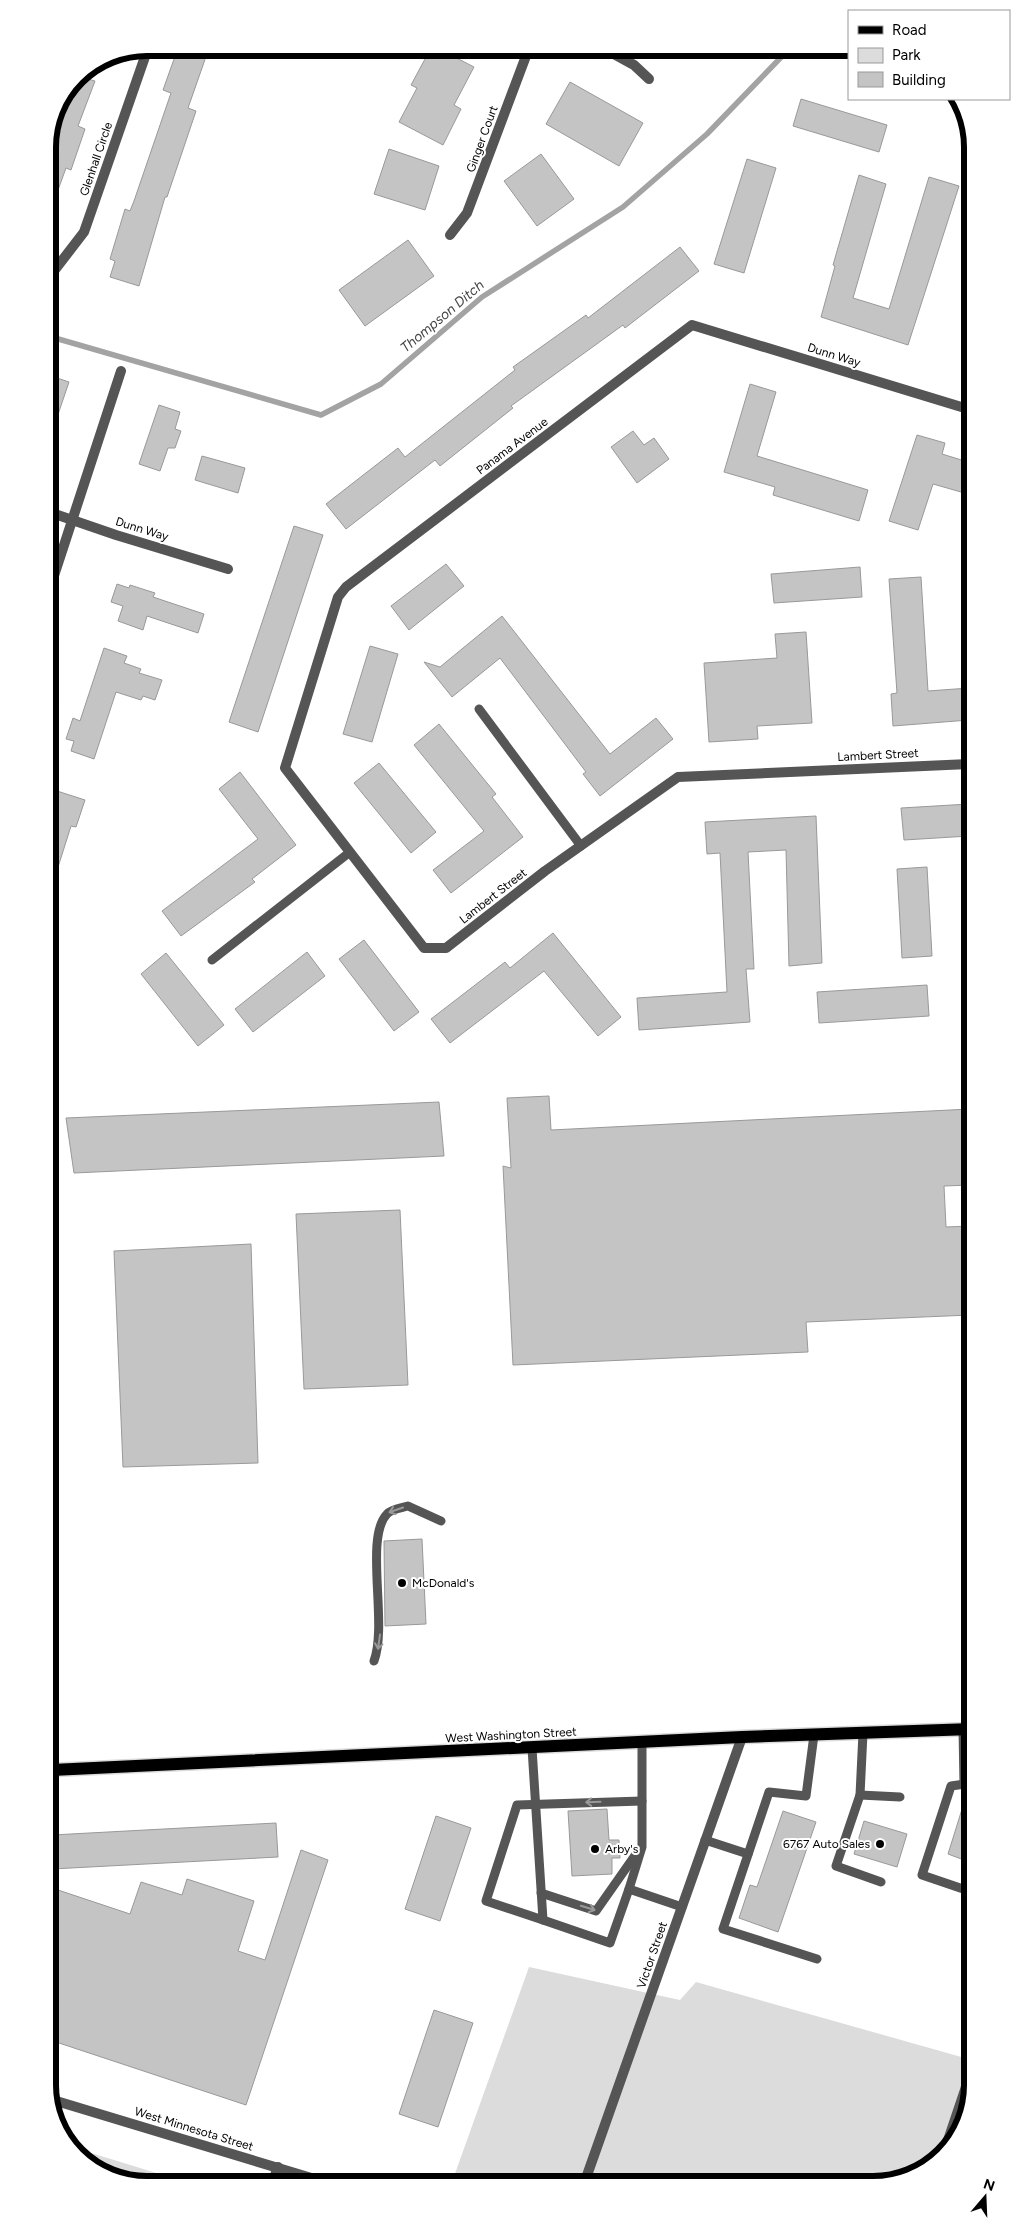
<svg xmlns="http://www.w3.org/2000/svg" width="1020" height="2232" font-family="Figtree,sans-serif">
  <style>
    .green { fill: #dcdcdc }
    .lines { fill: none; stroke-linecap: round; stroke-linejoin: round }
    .stream { stroke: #a3a3a3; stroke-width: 5.5 }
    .building { fill: #c4c4c4; stroke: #999 }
    .primary-casing { stroke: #dbdbdb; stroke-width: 15 }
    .service { stroke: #555; stroke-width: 9 }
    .minor { stroke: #555; stroke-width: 10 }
    .primary { stroke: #000; stroke-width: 12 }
    .oneway { stroke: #999 }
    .poi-dot { fill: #000; stroke: #fff; stroke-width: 2 }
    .labels { text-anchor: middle; stroke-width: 4; stroke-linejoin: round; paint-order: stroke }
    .street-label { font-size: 12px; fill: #000; stroke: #fff }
    .poi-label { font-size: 12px; fill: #000; stroke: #fff; text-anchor: start }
    .water-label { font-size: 14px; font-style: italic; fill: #444; stroke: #fff }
    .rim { fill: none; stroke: #000; stroke-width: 6 }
  </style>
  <rect width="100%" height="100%" fill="#fff"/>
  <g class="green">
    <polygon points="529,1967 680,2000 696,1982 972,2060 972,2085 956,2141 905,2179 452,2182"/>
    <polygon points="75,2148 192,2184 140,2184 87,2164"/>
  </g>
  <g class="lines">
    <polyline class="stream" points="48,336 321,415 381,384 482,297 623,207 707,134 790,48"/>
  </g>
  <g class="building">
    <polygon points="178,48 209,48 188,108 196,111 167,197 165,197 139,286 110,277 115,261 110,259 125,209 130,211 134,201 171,93 163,90"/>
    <polygon points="431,48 437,48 474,67 454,105 461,109 443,145 399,122 417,88 411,85"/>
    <polygon points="78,76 95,81 78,126 85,129 71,170 66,168 50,212 48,212 48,143 58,113 55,113 58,103"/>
    <polygon points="570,82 643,123 619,166 546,124"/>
    <polygon points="801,99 887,125 879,152 793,126"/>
    <polygon points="389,149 439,166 425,210 374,194"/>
    <polygon points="541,154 574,199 537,226 504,181"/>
    <polygon points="747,159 776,168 744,273 714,264"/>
    <polygon points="859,175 886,184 853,298 889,309 929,177 959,186 908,345 821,317 835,266 833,265"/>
    <polygon points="408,240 434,276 365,326 339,290"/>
    <polygon points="680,247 699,271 625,328 623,325 511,406 513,408 440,466 435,460 346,529 326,504 398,448 405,457 515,370 513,367 586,315 588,318"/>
    <polygon points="48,375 69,382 51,435 48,435"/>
    <polygon points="750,384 776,392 757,456 868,490 859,521 773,495 775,487 724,472"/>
    <polygon points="159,405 180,412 175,429 181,431 175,448 168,448 160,471 139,464"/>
    <polygon points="633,431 644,445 654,438 669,459 637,483 611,447"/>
    <polygon points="917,435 945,443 942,454 968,462 968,494 933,484 918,530 889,521"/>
    <polygon points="202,456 245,468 238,493 195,480"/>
    <polygon points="294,526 323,535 258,732 229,722"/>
    <polygon points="446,564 464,586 409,630 391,606"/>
    <polygon points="860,567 862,597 774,603 771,574"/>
    <polygon points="921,577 928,691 969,688 969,720 893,726 891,694 897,693 889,579"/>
    <polygon points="117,584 129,588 130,585 155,593 153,597 204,614 198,633 147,616 143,630 118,621 123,606 111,602"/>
    <polygon points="502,616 610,754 656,718 673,739 600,796 583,774 586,772 500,658 452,697 424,662 440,667"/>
    <polygon points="806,632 812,723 757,726 758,739 709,742 704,663 777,658 775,634"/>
    <polygon points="370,646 398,654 372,742 343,734"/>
    <polygon points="104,648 127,656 124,663 141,669 139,673 162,680 155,700 143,696 141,700 116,692 94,759 71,751 74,741 66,739 73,718 80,721"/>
    <polygon points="439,724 496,794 492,797 523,837 451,893 433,870 484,831 414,745"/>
    <polygon points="379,763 436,832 411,853 354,783"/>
    <polygon points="240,772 296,845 252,879 255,882 181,936 162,911 258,839 219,789"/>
    <polygon points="57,791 85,800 76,827 71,826 53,883 50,883 49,815"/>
    <polygon points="969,804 969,836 904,840 901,808"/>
    <polygon points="816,816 822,963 789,966 786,850 748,852 754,969 746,969 750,1022 639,1030 637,998 727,992 720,853 707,854 705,822"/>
    <polygon points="927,867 932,956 902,958 897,869"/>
    <polygon points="553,933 621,1017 598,1036 544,971 450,1043 431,1019 505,962 510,968"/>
    <polygon points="364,940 419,1012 394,1031 339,959"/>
    <polygon points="307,952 325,976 253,1032 235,1009"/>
    <polygon points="166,953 224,1025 198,1046 141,974"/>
    <polygon points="927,985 929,1016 819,1023 817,992"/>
    <polygon points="549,1096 551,1130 970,1109 970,1185 944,1186 946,1227 970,1226 970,1315 806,1322 808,1352 513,1365 503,1166 511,1168 507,1098"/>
    <polygon points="439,1102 444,1156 74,1173 66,1118"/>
    <polygon points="400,1210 408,1385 304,1389 296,1214"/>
    <polygon points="251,1244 258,1463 123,1467 114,1251"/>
    <polygon points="422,1539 426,1624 385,1626 384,1541"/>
    <polygon points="972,1789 972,1863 948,1854 968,1790"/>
    <polygon points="607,1809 609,1840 619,1840 620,1858 612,1858 612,1874 572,1876 568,1811"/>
    <polygon points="783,1811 816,1822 778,1932 739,1918 750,1885 757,1887"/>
    <polygon points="436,1816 471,1828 440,1921 405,1909"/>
    <polygon points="864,1821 907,1834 897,1867 854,1854"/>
    <polygon points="276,1823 278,1857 52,1869 52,1835"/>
    <polygon points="301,1850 328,1860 246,2105 53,2041 52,1888 130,1914 141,1882 182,1895 187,1879 254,1901 238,1951 265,1960"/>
    <polygon points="434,2010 473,2023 438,2127 399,2114"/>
  </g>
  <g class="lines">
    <g class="primary-casing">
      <polyline id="primary" points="52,1770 742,1737 972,1729"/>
    </g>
    <g class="service">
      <polyline points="479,709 581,846"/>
      <polyline points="212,960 350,852"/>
      <path d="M374,1661C388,1623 364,1538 387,1514C391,1509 401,1508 408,1506L441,1521"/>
      <polyline points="963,1729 964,1784"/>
      <polyline points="863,1733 860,1795 836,1866 881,1882"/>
      <polyline points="814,1735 806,1796 769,1792 723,1929 817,1959"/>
      <polyline points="532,1748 543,1920 610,1943 629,1889 682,1907"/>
      <polyline points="972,1783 951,1786 922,1875 972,1892"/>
      <polyline points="860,1795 900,1797"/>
      <polyline points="705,1840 748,1854"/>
      <polyline points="629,1889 642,1847 642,1742"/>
      <polyline points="541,1893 596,1911 636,1854"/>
      <polyline points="543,1920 486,1901 517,1805 642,1801"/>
    </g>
    <g class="minor">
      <polyline points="603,48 634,65 649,79"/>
      <polyline points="450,235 467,213 529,48"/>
      <polyline points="54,271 84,232 148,48"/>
      <polyline points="968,409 692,325 346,587 338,597 285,768 424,948 446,948 545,871 678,777 969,764"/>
      <polyline points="49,512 116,535 228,569"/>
      <polyline points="49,591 121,371"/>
      <polyline points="53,2100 328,2183"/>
      <polyline points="945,2149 972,2069"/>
      <polyline points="585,2181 742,1737"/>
      <polyline points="272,2183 278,2167"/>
    </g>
    <use href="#primary" class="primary"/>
  </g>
  <defs><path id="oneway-shaft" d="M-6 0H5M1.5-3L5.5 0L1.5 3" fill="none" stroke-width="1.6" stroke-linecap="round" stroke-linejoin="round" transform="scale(1.25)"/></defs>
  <g class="oneway">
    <use href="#oneway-shaft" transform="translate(396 1510) rotate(161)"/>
    <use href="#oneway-shaft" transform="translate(379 1642) rotate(98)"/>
    <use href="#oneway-shaft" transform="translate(593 1802) rotate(178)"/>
    <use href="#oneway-shaft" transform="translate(588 1908) rotate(17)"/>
  </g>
  <g class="poi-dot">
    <circle cx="402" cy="1583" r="5"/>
    <circle cx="880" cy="1844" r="5"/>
    <circle cx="595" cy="1849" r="5"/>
  </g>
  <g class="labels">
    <g class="street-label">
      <text transform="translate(482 139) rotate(-70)" y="4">Ginger Court</text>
      <text transform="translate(96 159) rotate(-71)" y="4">Glenhall Circle</text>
      <text transform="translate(834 355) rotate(17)" y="4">Dunn Way</text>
      <text transform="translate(512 446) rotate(-37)" y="4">Panama Avenue</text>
      <text transform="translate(142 529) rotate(17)" y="4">Dunn Way</text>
      <text transform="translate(878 755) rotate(-3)" y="4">Lambert Street</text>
      <text transform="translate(493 896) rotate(-38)" y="4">Lambert Street</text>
      <text transform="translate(511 1735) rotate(-3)" y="4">West Washington Street</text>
      <text transform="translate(652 1955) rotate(-71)" y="4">Victor Street</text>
      <text transform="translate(194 2129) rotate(17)" y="4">West Minnesota Street</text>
    </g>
    <g class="poi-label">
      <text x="412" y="1587">McDonald's</text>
      <text x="870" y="1848" text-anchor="end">6767 Auto Sales</text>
      <text x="605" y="1853">Arby's</text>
    </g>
    <g class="water-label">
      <text transform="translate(442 316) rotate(-40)" y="5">Thompson Ditch</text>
    </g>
  </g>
  <path d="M0 0H1020V2232H0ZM147 56H873A91 91 0 0 1 964 147V2085A91 91 0 0 1 873 2176H147A91 91 0 0 1 56 2085V147A91 91 0 0 1 147 56Z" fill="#fff" fill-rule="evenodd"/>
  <path class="rim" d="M147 56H873A91 91 0 0 1 964 147V2085A91 91 0 0 1 873 2176H147A91 91 0 0 1 56 2085V147A91 91 0 0 1 147 56Z"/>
  <rect x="848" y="10" width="162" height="90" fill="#ffffff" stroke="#999999"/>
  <rect x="858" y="26" width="25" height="8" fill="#000000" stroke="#999999"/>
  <text x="892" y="35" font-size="15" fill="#000000">Road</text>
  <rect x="858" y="48" width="25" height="15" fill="#dcdcdc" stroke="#999999"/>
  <text x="892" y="60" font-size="15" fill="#000000">Park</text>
  <rect x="858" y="72" width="25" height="15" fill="#c4c4c4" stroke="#999999"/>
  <text x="892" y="85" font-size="15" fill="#000000">Building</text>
  <g transform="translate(985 2197) rotate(19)" stroke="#ffffff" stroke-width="4" paint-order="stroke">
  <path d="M0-4L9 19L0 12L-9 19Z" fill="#000000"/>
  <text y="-8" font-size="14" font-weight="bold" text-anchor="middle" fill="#000000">N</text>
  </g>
</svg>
